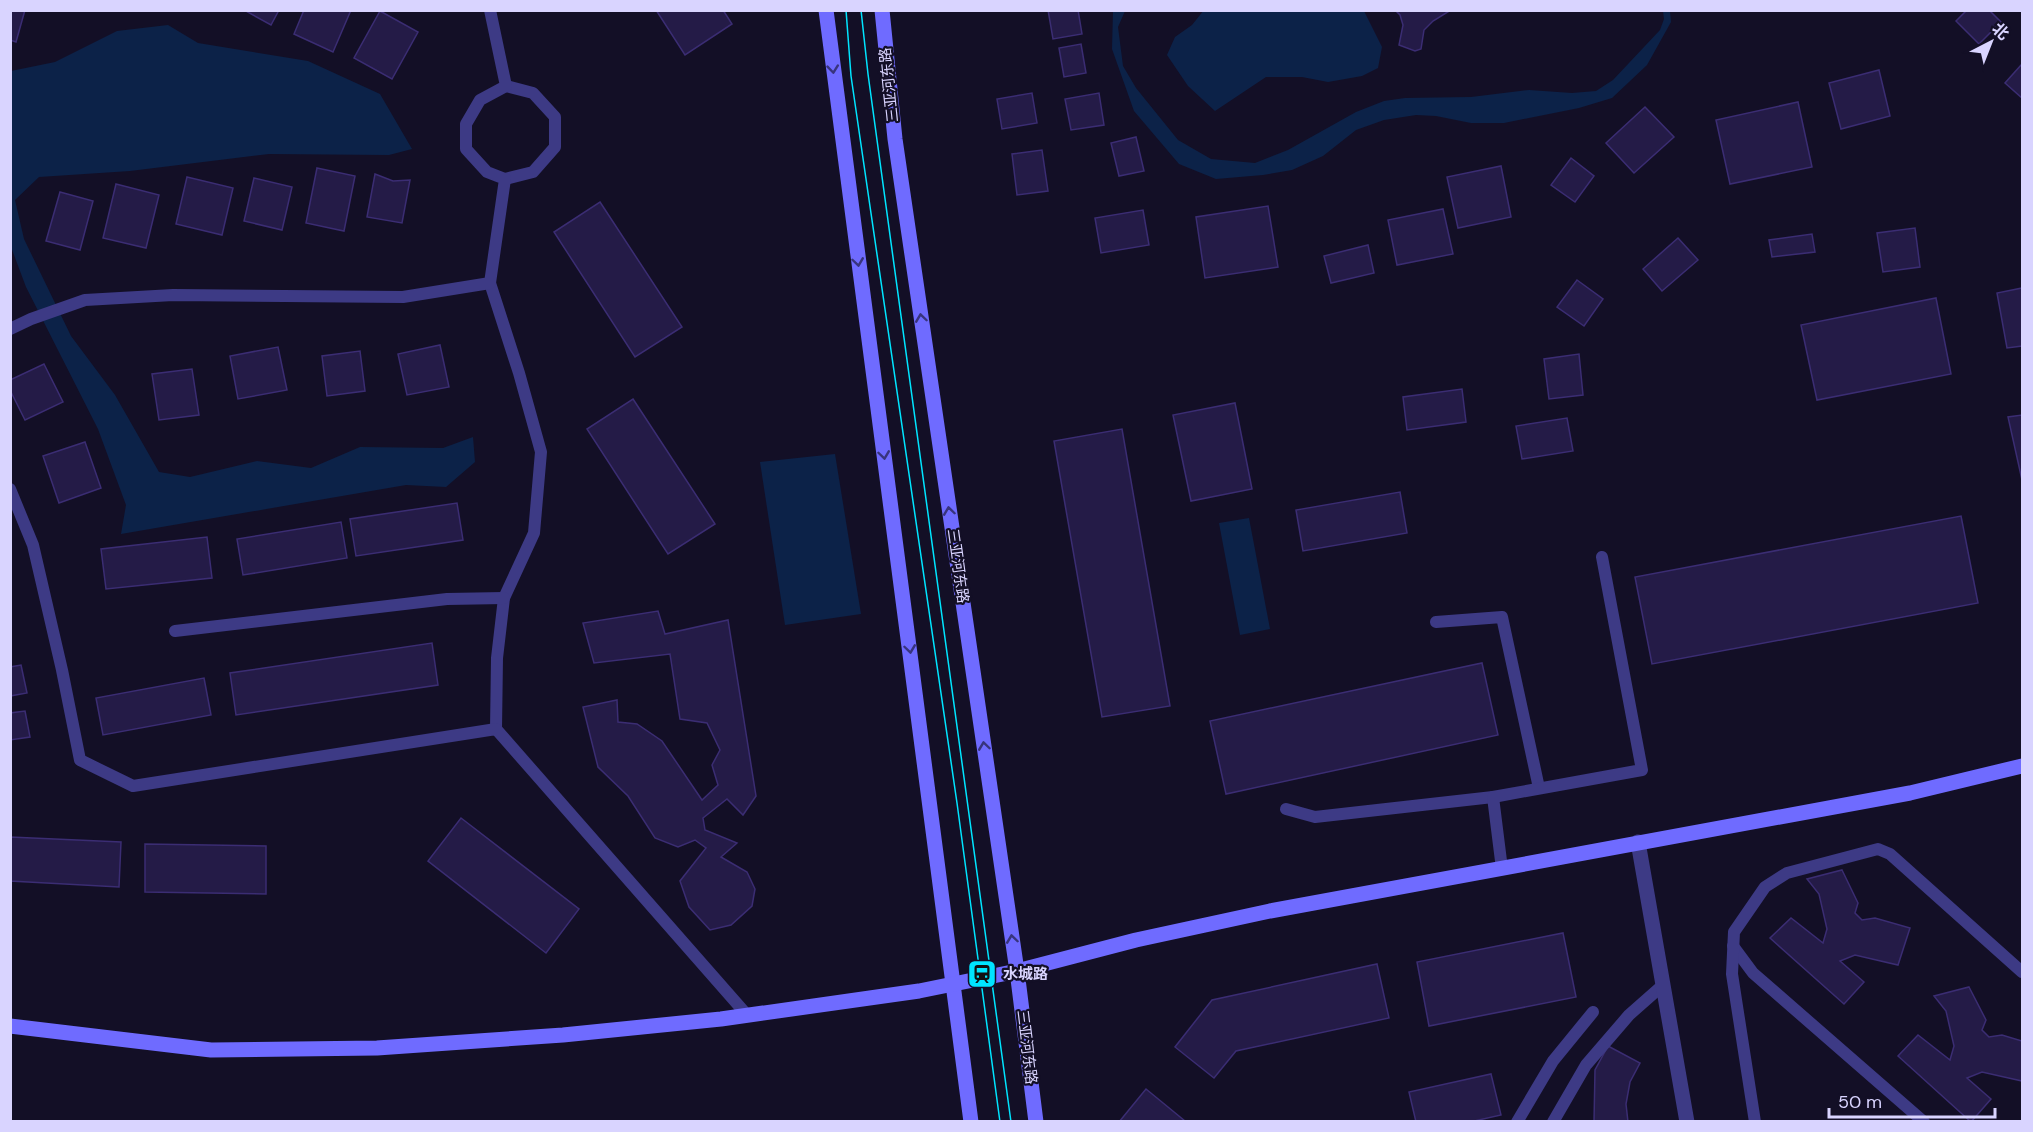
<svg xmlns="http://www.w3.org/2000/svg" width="2033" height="1132" font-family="'DM Sans','Noto Sans SC',sans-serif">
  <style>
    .water { fill: #0c2248 }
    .building { fill: #241b47; stroke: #3b2d73; stroke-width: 1.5 }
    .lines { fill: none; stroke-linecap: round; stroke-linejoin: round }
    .lane { stroke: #3d3a85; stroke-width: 12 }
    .street { stroke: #3d3a85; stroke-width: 15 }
    .secondary { stroke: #6f6bff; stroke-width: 15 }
    .tram { stroke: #00e5ff; stroke-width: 1.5 }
    .oneway { stroke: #38347d }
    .labels { text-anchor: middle; stroke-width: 4.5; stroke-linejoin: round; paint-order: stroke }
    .street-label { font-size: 15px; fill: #d9d4ff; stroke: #130f26 }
    .poi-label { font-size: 15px; font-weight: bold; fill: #d9d4ff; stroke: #130f26; text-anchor: start }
  </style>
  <rect width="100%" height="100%" fill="#130f26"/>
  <g class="water">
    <polygon points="1204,10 1364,11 1382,47 1378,68 1362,76 1328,82 1302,77 1266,77 1215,111 1188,86 1167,55 1175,37 1192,25"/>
    <polygon points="1113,11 1125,11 1118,27 1123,66 1136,88 1178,140 1211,159 1255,163 1288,150 1356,112 1384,101 1405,98 1471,97 1529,90 1572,93 1596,91 1613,80 1660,30 1664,19 1663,11 1670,11 1671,22 1647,65 1612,98 1579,108 1504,123 1471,123 1436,116 1416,115 1384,120 1356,130 1323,156 1292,170 1263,175 1216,179 1179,164 1134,111 1112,49"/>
    <polygon points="168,25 198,43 308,61 380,94 412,149 389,155 269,154 130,171 39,177 15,200 24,239 71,336 115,395 159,472 190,477 257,461 311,468 360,447 443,448 473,437 475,462 446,487 406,485 121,534 126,505 98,429 26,287 11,247 11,71 55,62 117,31"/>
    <polygon points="835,454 861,614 785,625 760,462"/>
    <polygon points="1249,518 1270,629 1240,635 1219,523"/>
  </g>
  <g class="building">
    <polygon points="10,10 25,10 16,42 10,40"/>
    <polygon points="244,10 279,10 271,25"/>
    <polygon points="304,10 351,10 333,52 294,34"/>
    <polygon points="656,10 723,10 732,24 685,55"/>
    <polygon points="1048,10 1078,10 1082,34 1053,39"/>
    <polygon points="1395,10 1451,10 1433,21 1424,30 1421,49 1415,51 1399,45 1403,25 1400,15"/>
    <polygon points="1967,10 1989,10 2001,22 1979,44 1956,21"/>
    <polygon points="380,11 418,32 392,79 354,58"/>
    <polygon points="1081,44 1086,73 1064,77 1059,48"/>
    <polygon points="2022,64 2022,98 2005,83"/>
    <polygon points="1879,70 1890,116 1841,129 1829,83"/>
    <polygon points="1032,93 1037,123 1002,129 997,99"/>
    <polygon points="1099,93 1104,125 1071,130 1065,99"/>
    <polygon points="1798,102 1812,167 1730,184 1716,120"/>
    <polygon points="1645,107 1674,137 1634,173 1606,143"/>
    <polygon points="1136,137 1144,171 1119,176 1111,143"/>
    <polygon points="1042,150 1048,191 1017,195 1012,154"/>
    <polygon points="1571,158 1594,176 1575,202 1551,185"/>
    <polygon points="1501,166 1511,217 1458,228 1447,177"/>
    <polygon points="317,168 355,176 344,231 306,223"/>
    <polygon points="375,174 393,181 410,180 402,223 367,217"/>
    <polygon points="187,177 233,188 222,235 176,224"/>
    <polygon points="254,178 292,187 282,230 244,221"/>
    <polygon points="116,184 159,195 146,248 103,238"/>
    <polygon points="60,192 93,201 80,250 46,241"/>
    <polygon points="600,202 682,327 635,357 554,232"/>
    <polygon points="1268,206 1278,267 1205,278 1196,217"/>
    <polygon points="1443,209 1453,254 1397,265 1388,220"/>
    <polygon points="1143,210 1149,245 1101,253 1095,218"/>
    <polygon points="1915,228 1920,267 1883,272 1877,233"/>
    <polygon points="1812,234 1815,252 1772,257 1769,240"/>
    <polygon points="1678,238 1698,260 1662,291 1643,269"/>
    <polygon points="1368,245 1374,273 1331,283 1324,256"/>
    <polygon points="1577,280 1603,299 1584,326 1557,307"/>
    <polygon points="2022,288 2022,346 2007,348 1997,293"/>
    <polygon points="1936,298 1951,374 1817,400 1801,325"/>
    <polygon points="440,345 449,387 407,395 398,354"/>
    <polygon points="278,347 287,390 238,399 230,356"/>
    <polygon points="360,351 365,391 327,396 322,356"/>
    <polygon points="1579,354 1583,395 1549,399 1544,359"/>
    <polygon points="44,364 63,402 25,420 10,390 10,380"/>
    <polygon points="192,369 199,415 159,420 152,374"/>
    <polygon points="1462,389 1466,422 1407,430 1403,397"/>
    <polygon points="633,399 715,524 668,554 587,429"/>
    <polygon points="1235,403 1252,489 1191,501 1173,415"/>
    <polygon points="2022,415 2022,480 2008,417"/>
    <polygon points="1567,418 1573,451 1522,459 1516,426"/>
    <polygon points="1122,429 1170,706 1102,717 1054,441"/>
    <polygon points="85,442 101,488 59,503 43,456"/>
    <polygon points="1400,492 1407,533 1303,551 1296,510"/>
    <polygon points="457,503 463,540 356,556 350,519"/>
    <polygon points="1961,516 1978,603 1652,664 1635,577"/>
    <polygon points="341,522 347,558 243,575 237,539"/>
    <polygon points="207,537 212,578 106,589 101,549"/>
    <polygon points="658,611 665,634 728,620 756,796 743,815 727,799 703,818 705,830 737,843 721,857 747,872 755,889 752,906 731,925 710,930 689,907 680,881 706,848 695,840 678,847 655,838 628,796 598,767 583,707 617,700 618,722 637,724 662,741 702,800 718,785 712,765 720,750 707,723 680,719 670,654 594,663 583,623"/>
    <polygon points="432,643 438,685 236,715 230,673"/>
    <polygon points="1482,663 1498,735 1226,794 1210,721"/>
    <polygon points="21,665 27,693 10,696 10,667"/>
    <polygon points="204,678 211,715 103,735 96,698"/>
    <polygon points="25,711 30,737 10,740 10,713"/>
    <polygon points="461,818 579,909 546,953 428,861"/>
    <polygon points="10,837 121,842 119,887 10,881"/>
    <polygon points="145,844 266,846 266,894 145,892"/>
    <polygon points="1842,870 1858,903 1855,913 1862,920 1875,918 1910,928 1898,965 1855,955 1840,961 1864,982 1844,1004 1770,938 1791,918 1823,943 1827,929 1819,894 1807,879"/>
    <polygon points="1563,933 1576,997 1429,1026 1417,962"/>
    <polygon points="1377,964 1389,1018 1236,1051 1214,1078 1175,1047 1212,1000"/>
    <polygon points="1969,987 1986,1020 1982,1030 1989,1037 2002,1035 2022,1041 2022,1081 1982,1072 1967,1078 1991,1099 1971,1122 1898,1056 1918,1035 1950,1060 1954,1046 1946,1011 1934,996"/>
    <polygon points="1608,1046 1640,1063 1630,1082 1626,1104 1628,1122 1594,1122 1595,1070"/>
    <polygon points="1491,1074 1501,1115 1470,1122 1416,1122 1409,1092"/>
    <polygon points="1146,1089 1185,1121 1184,1122 1119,1122"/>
  </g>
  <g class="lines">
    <g class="lane">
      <polyline points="505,179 533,172 555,147 555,117 533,93 506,86"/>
      <polyline points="490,283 519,373 541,452 534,533 504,598 497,658 496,729"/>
      <polyline points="10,329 31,319 85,300 173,295 403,297 490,283 505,179 487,172 466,149 466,124 480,100 506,86 490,10"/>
      <polyline points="10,489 33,545 62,670 80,760 133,786 496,729 747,1015"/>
      <polyline points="1436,622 1502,617 1539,788"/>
      <polyline points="175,631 447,599 504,598"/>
      <polyline points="1286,809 1315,817 1493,797"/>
      <polyline points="1502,869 1493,797 1642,770 1602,557"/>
      <polyline points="1733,946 1753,973 1924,1122"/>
      <polyline points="1517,1122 1553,1061 1593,1012"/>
      <polyline points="1553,1122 1586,1065 1629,1015 1663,985"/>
      <polyline points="1755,1122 1732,974 1734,932 1765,887 1787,873 1878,849 1890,854 2022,972"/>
    </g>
    <polyline class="street" points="1638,842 1687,1122"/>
    <g class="secondary">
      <polyline points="826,10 971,1122"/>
      <polyline points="882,10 895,139 1017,971 1036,1122"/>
      <polyline points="10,1026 211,1050 377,1048 563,1035 721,1019 919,991 1017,971 1136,940 1270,911 1910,793 2022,766"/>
    </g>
    <g class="tram">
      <polyline points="846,10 851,76 957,803 1000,1122"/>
      <polyline points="861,10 868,74 1011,1122"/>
    </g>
  </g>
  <defs><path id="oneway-chevron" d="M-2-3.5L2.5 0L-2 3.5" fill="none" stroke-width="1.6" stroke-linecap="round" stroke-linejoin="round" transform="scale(1.5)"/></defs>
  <g class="oneway">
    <use href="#oneway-chevron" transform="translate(833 69) rotate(84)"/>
    <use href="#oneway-chevron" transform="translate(858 262) rotate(82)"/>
    <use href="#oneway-chevron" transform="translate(921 318) rotate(-98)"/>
    <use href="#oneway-chevron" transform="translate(884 455) rotate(82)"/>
    <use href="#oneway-chevron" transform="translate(949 511) rotate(-98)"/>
    <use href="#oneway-chevron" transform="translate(910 649) rotate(82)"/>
    <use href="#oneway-chevron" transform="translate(984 746) rotate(-98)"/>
    <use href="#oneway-chevron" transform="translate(1012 939) rotate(-98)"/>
  </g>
  <defs>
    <g id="station-square" transform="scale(1.5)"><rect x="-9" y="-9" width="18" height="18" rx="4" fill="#00e5ff" stroke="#130f26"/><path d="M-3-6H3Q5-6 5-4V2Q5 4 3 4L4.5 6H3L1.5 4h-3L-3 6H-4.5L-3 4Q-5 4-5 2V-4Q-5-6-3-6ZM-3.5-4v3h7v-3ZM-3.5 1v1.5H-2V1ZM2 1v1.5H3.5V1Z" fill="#111"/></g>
  </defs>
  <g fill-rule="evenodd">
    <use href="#station-square" x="982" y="974"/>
  </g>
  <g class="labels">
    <g class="street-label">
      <text transform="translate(889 85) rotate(-96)" y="5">三亚河东路</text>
      <text transform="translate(958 566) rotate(82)" y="5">三亚河东路</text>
      <text transform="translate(1027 1047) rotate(83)" y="5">三亚河东路</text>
    </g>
    <g class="poi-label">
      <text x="1003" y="979">水城路</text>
    </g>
  </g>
  <rect width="2033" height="1132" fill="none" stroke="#d9d4ff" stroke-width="24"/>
  <g transform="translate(1991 42) rotate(42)" stroke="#130f26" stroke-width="4.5" paint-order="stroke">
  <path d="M0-4.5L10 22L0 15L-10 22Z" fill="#d9d4ff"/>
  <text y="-9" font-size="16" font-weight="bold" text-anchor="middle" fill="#d9d4ff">北</text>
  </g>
  <path d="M1829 1108v9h166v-9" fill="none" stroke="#d9d4ff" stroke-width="3"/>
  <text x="1838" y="1108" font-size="18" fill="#d9d4ff" stroke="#130f26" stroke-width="4.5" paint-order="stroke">50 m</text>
</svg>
